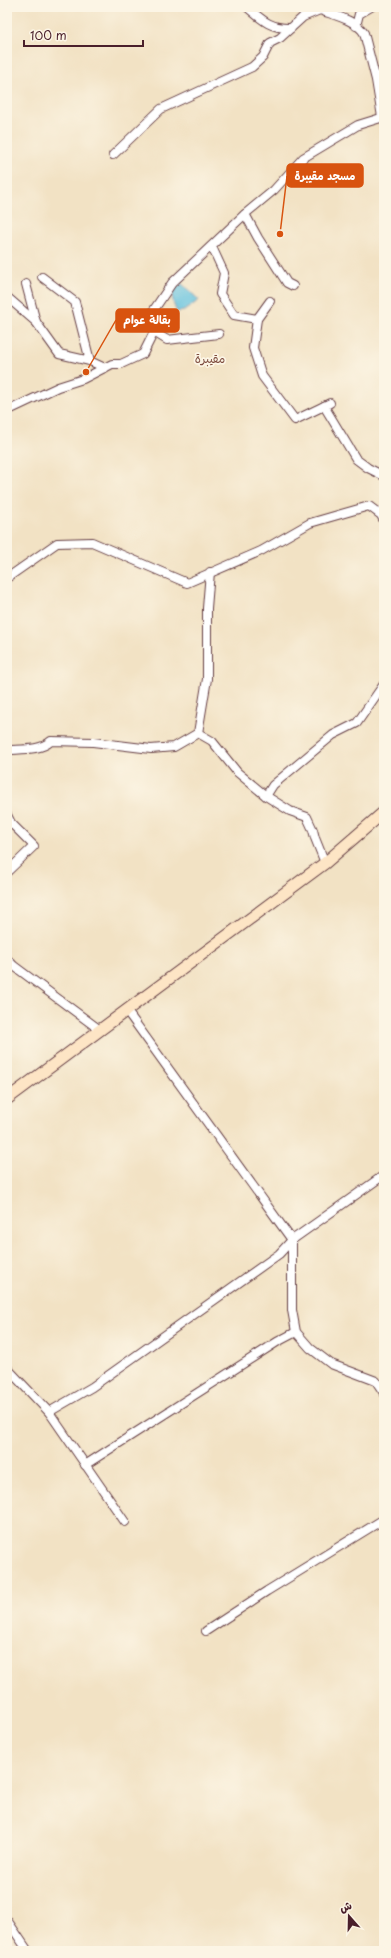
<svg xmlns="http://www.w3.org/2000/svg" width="391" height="1958" font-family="'Playpen Sans','Playpen Sans Arabic',sans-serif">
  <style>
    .water { fill: #61c1df; stroke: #567085 }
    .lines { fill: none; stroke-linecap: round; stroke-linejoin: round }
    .street-casing { stroke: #633c42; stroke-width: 10 }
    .secondary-casing { stroke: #633c42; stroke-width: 13 }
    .street { stroke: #fff; stroke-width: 8 }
    .secondary { stroke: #fde5c5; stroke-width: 11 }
    .labels { text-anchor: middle; stroke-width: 3.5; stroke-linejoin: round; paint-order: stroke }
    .quarter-label { font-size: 12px; fill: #7d4b3e; stroke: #fcf5e5 }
    .leader { fill: none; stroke: #d8530f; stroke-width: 1.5 }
    .callout-dot { fill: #d8530f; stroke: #fcf5e5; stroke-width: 1.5 }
    .callout { fill: #d8530f; stroke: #d8530f; stroke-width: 1.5 }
    .callout-label { font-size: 11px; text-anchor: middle; font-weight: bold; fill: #fff }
  </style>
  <rect width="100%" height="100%" fill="#fcf5e5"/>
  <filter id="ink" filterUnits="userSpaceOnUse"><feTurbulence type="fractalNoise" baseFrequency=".025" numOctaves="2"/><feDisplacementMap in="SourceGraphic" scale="8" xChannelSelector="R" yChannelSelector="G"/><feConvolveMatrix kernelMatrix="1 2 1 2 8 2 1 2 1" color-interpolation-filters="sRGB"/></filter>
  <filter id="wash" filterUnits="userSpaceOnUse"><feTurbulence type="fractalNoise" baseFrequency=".012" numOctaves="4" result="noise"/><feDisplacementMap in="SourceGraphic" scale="16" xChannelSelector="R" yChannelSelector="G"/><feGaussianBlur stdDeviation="0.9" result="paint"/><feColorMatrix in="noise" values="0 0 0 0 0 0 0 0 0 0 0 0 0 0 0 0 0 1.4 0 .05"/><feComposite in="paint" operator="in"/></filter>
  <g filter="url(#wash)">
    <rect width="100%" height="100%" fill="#f2e2c4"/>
    <path class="water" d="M181,283L199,300L184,311L177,312C171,300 170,291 181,283Z"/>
  </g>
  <g filter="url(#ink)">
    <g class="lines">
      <g class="street-casing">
        <g id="street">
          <path d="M247,7C262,20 271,29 291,28"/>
          <polyline points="356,26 359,14 371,7"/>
          <path d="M113,155L161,109L252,67L263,57L270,43L280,38L303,17L320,10C333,15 356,20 364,33L376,80L382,117"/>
          <polyline points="245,214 258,238 287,283 293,286"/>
          <polyline points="212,247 224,273 220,294 234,315 257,319"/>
          <polyline points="42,277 75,302 90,361"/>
          <polyline points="26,284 36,322 59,354 90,361 105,368"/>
          <polyline points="7,297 36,322"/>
          <polyline points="270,301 257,319 253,348 262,376 295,420 324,406"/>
          <polyline points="154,332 149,317 172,283 245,214 274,190 303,158 358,125 384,117"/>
          <polyline points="330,403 324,406 356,459 368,468 384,476"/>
          <polyline points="7,411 58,387 83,379 112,364 121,364 143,354 154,332 167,340 219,334"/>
          <polyline points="7,578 57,543 92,542 187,583 261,551 310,523 369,506 381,515 384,521"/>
          <polyline points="198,733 212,741 237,772 266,796 290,811 307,817 313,830 315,838 325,863"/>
          <path d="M7,750C22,749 40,751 51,741L93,742L151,749L174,747L198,733L207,679V608L210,572"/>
          <polyline points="266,796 273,785 333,735 357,723 384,684"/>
          <polyline points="7,815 11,823 34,846 7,872"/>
          <polyline points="7,959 14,966 100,1030"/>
          <polyline points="126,1010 292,1240 292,1310 296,1332 310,1348 331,1364 376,1381 384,1393"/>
          <polyline points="7,1368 49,1412 125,1522"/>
          <polyline points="49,1412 92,1387 279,1254 292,1240 384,1175"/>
          <polyline points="85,1465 277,1342 296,1332"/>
          <polyline points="206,1631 267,1591 384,1519"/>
          <polyline points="7,1920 28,1951"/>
        </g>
      </g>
      <g class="secondary-casing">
        <polyline id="secondary" points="7,1099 325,863 384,812"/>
      </g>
      <use href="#street" class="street"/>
      <use href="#secondary" class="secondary"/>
    </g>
  </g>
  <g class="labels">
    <g class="quarter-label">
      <text x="210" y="363">مقيبرة</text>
    </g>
  </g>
  <path class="leader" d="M280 234L287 176M86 372L116 320"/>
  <g class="callout-dot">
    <circle cx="280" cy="234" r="4"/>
    <circle cx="86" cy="372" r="4"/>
  </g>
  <g class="callout">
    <rect x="287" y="164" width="76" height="23" rx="4"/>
    <rect x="116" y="309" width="63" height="23" rx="4"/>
  </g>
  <g class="callout-label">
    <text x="325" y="180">مسجد مقيبرة</text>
    <text x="147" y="324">بقالة عوام</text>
  </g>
  <rect width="391" height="1958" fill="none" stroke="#fcf5e5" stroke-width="24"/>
  <g transform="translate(349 1916) rotate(340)" stroke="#fcf5e5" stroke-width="3" paint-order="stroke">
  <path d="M0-3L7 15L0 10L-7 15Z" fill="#4a1f2b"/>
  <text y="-6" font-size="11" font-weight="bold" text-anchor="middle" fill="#4a1f2b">ش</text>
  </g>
  <path d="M24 40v6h119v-6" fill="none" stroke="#4a1f2b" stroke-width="2"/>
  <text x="30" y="40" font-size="12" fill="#4a1f2b" stroke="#fcf5e5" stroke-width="3" paint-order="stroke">100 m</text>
</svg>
